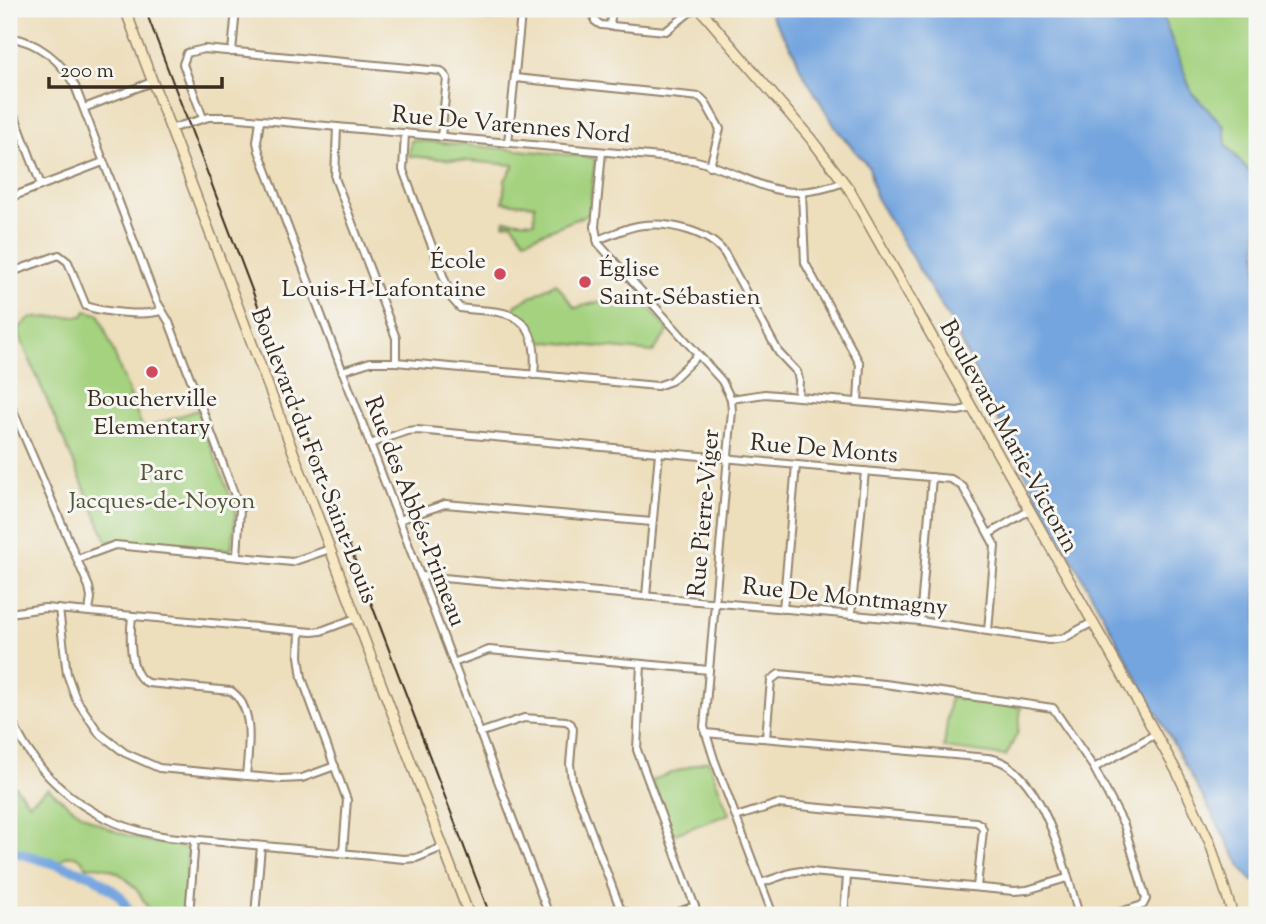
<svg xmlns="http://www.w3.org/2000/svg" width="1266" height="924" font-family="'Sorts Mill Goudy',serif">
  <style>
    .green { fill: #a4d27f; stroke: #707e4e; stroke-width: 2 }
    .water { fill: #74a5df; stroke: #58687e; stroke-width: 2 }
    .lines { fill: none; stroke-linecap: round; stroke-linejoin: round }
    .river { stroke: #74a5df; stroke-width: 10 }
    .street-casing { stroke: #94846d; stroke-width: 10 }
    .secondary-casing { stroke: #94846d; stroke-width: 12 }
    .street { stroke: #fff; stroke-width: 6 }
    .secondary { stroke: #f8e7c3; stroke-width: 9 }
    .rail { stroke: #3b2a1e; stroke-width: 2 }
    .poi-dot { fill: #d1495b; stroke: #f6f6f2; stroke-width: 2.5 }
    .labels { text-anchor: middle; stroke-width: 6; stroke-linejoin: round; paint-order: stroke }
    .street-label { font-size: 24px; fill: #3b2a1e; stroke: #f6f6f2 }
    .poi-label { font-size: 24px; fill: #3b2a1e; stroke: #f6f6f2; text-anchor: end }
    .park-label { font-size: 24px; fill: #555436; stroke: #f6f6f2 }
  </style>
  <rect width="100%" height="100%" fill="#f6f6f2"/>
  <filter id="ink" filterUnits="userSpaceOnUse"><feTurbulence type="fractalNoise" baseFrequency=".0143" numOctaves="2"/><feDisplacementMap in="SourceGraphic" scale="14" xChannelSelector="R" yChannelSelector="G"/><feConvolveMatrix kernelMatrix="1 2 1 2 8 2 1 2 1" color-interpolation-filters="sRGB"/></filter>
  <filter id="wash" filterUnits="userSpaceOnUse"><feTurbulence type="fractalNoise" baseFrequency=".00686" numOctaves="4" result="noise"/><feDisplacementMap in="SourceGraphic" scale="28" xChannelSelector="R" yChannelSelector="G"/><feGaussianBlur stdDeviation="1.57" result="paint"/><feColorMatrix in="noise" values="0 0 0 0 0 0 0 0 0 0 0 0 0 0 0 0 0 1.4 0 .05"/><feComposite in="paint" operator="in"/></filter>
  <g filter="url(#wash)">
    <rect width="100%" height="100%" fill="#eddebc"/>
    <g class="green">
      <polygon points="1160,9 1257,9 1257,180 1226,145 1224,126 1192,93"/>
      <polygon points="413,140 592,157 595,160 589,214 525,240 512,223 504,224 505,220 534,222 535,205 503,202 505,180 514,165 409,156 411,141"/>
      <polygon points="556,283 575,308 635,292 669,330 653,352 538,341 527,322 513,311 516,305"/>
      <polygon points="86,311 99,314 143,429 197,410 236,512 231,550 107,541 17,330 30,318 83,316"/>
      <polygon points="950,697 1021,707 1018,732 1006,756 944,748"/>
      <polygon points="708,760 729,814 672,835 652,780"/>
      <path d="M9,786H15L29,803L48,788C75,813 106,831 143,840C156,844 173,842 186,848L188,851L183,915H150C142,890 117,861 87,867C80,855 70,851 59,862L9,847Z"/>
    </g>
    <polygon class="water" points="769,9 1160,9 1192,93 1224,126 1226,145 1257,180 1257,882 1251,880 1240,865 1020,464 952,324 875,196 869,167 837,130 801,70 794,52 772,17"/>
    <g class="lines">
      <polyline class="river" points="9,850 92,875 120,896 131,915"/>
    </g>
  </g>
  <g filter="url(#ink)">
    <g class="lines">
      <g class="street-casing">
        <g id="street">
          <polyline points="466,9 521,14 527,9"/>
          <polyline points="594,9 595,21 601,25 666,31 694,9"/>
          <polyline points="610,26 612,9"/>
          <path d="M9,37C38,42 61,60 75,86L156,300L169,322L240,509L237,556"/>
          <polyline points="232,52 236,9"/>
          <polyline points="515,78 700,97 705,102 720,129 710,166"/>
          <polyline points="84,108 152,82"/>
          <polyline points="9,109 16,119 41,185"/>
          <polyline points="203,118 183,64 187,53 204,49 441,71 447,78 441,137"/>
          <polyline points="260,120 257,142 259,151 549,915"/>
          <polyline points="337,127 335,178 396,338 396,362"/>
          <path d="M170,129L209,117H230L693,160C754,174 774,209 844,182"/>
          <path d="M405,133L403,170L452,299L460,308C472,310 485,310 498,312C533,317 537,346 534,375"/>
          <polyline points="508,143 521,14"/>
          <polyline points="602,152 595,227 598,243 722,381 731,399 732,411 704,727 714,759 773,915"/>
          <polyline points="802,193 805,263 860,364 858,402"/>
          <polyline points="9,198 103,162"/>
          <path d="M597,240C612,235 628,226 644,225C670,222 710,232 725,254L779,353L797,372L799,380L798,397"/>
          <path d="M9,273L59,255L68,262L86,306C101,312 149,317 162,310"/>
          <polyline points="342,371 370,362 396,362 657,386 671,381 698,355"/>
          <polyline points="731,399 765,394 958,411 972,408"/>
          <polyline points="9,401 89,587 91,598 89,611"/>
          <polyline points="370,444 407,431 417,430 951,479 963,487 995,546 988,631"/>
          <polyline points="399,520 445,504 652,522"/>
          <polyline points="989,534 1030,510"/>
          <polyline points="77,559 115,545 292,562 330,549"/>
          <polyline points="421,576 920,621 1049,640 1064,638 1093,622"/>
          <polyline points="646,596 659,453"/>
          <polyline points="59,609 67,674 76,699 99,733 125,753 159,768 281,779 302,778 335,766"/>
          <polyline points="783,609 796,465"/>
          <polyline points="9,613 45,608 312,632 321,631 356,618"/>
          <polyline points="851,615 865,471"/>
          <path d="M132,616C130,634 128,676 148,683L231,691C256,708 248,751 246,776"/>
          <polyline points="920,621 932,477"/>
          <polyline points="300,631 299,656 302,678 347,800 343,852"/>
          <polyline points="453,663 489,650 709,670"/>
          <polyline points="641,664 637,750 698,915"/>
          <path d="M9,714C37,783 95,826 168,837L404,859L416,858L443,847"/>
          <polyline points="479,733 524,718 566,721 571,724 573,729 570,764 572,780 620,908 631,915"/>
          <path d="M705,733L988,758C1042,764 1066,872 1079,915"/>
          <polyline points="766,738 771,680 779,674 885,684 1053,708 1094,768 1124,825 1144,892 1146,899 1143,905 1110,915"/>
          <polyline points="1094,768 1156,734"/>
          <polyline points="736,817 777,804 976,822 981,825 983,830 977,887"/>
          <polyline points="761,883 790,873 801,871 1014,891 1027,890 1067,878"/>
          <polyline points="189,915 195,840"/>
          <polyline points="255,915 261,846"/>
          <polyline points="670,915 695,906"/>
          <polyline points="844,915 847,876"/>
        </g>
      </g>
      <g class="secondary-casing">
        <g id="secondary">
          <polyline points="125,9 469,915"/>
          <polyline points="700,9 811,139 849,189 1177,772 1210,843 1233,915"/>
        </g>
      </g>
      <use href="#street" class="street"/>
      <use href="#secondary" class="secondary"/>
      <polyline class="rail" points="145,9 490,915"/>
    </g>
  </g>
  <g class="poi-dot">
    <circle cx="500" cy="274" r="7"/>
    <circle cx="585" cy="282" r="7"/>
    <circle cx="152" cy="372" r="7"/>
  </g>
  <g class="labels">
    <g class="street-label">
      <text transform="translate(511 124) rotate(5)" y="8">Rue De Varennes Nord</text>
      <text transform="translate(1010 436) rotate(61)" y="8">Boulevard Marie-Victorin</text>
      <text transform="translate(824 448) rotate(5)" y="8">Rue De Monts</text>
      <text transform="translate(315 455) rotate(69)" y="8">Boulevard du Fort-Saint-Louis</text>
      <text transform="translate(416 511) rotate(69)" y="8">Rue des Abbés-Primeau</text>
      <text transform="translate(703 513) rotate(-85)" y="8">Rue Pierre-Viger</text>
      <text transform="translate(845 596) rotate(6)" y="8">Rue De Montmagny</text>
    </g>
    <g class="poi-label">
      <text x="486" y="268">École<tspan x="486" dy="28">Louis-H-Lafontaine</tspan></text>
      <text x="599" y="276" text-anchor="start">Église<tspan x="599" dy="28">Saint-Sébastien</tspan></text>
      <text x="152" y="406" text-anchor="middle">Boucherville<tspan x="152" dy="28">Elementary</tspan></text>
    </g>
    <g class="park-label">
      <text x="162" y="480">Parc<tspan x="162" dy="28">Jacques-de-Noyon</tspan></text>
    </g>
  </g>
  <rect width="1266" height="924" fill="none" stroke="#f6f6f2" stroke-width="35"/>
  <path d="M49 77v10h173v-10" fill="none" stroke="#3b2a1e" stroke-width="3.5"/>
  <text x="60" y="77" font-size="21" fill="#3b2a1e" stroke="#f6f6f2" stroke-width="5" paint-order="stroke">200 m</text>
</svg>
